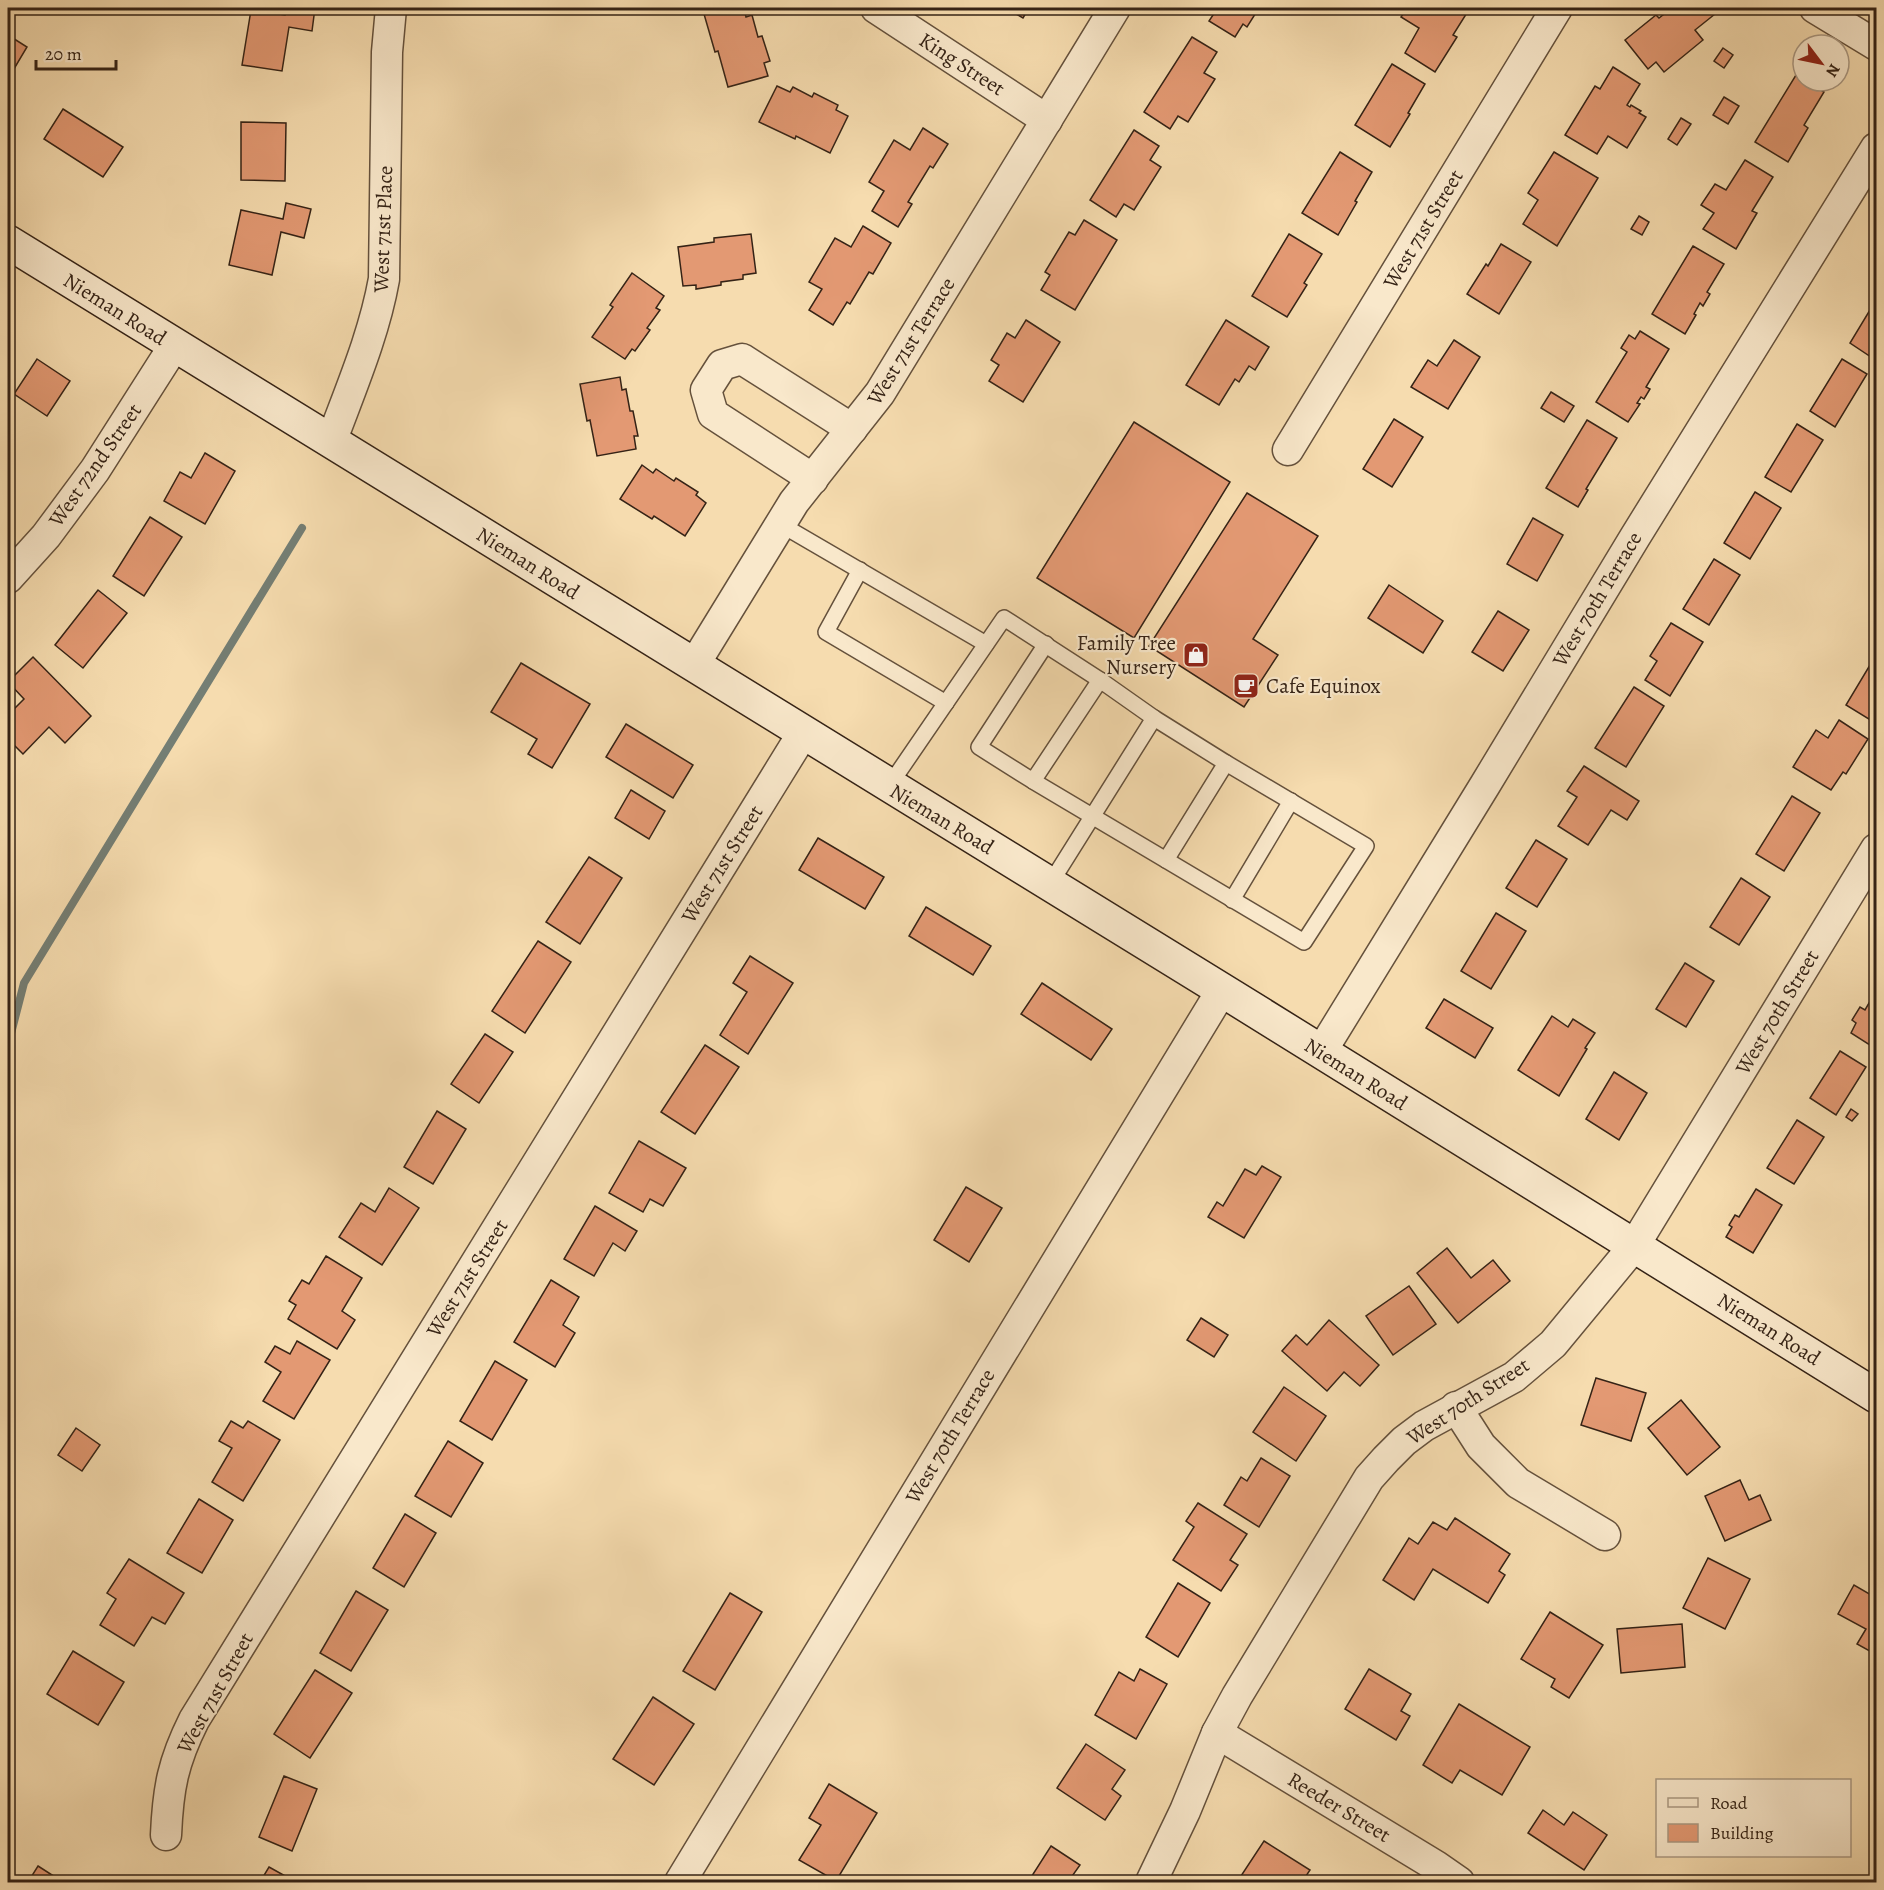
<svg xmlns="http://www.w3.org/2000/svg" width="1884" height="1890" font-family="Alegreya,serif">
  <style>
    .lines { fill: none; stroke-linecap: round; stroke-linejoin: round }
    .stream { stroke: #747e74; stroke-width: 8 }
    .building { fill: #e39973; stroke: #352316; stroke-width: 1.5 }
    .service-casing { stroke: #65513c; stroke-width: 18 }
    .minor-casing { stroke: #65513c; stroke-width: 33 }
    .secondary-casing { stroke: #352316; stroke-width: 36 }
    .service { stroke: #f9e8cb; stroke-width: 15 }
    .minor { stroke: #f9e8cb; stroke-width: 30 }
    .secondary { stroke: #f9e8cb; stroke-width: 33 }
    .labels { text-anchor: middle; stroke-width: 4.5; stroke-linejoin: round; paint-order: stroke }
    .street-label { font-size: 21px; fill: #352316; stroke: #f9e8cb }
    .poi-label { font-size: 21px; fill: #352316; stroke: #f9e8cb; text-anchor: end }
  </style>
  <rect width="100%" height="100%" fill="#f6dcaf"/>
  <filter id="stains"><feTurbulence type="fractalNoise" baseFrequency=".00333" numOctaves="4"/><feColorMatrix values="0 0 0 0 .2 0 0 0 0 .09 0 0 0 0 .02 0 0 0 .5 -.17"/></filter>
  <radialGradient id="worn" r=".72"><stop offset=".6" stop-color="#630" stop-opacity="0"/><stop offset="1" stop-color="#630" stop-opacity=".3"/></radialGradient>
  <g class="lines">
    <polyline class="stream" points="8,1045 24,983 302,528"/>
  </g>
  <g class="building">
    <polygon points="286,8 315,8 312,31 289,27 282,71 242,65 251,10 285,15"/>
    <polygon points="728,8 744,8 746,17 752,15 758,37 762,36 770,61 764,63 768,76 728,87 718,51 715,52 704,14"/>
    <polygon points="1006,8 1029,8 1023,18"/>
    <polygon points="1215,8 1259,8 1247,27 1243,24 1235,37 1209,21 1217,9"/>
    <polygon points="1407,8 1424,8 1430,11 1432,8 1470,8 1453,35 1457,37 1435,72 1405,53 1419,28 1401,17"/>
    <polygon points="1672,8 1709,8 1715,14 1695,30 1703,40 1664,72 1656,62 1648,69 1625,40 1656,15 1659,18"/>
    <polygon points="8,35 27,47 8,79"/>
    <polygon points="1192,37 1217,52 1204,73 1215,79 1188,122 1178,116 1170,129 1144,112"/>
    <polygon points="1723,48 1733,55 1724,68 1714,61"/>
    <polygon points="1392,64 1425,84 1408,113 1410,114 1390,147 1355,125"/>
    <polygon points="1613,67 1640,84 1627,105 1630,107 1631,105 1641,111 1639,113 1646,117 1627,148 1608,136 1597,154 1565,135 1595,86 1600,89"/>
    <polygon points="1796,75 1803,79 1803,81 1806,81 1824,92 1804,125 1808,128 1788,162 1755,142"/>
    <polygon points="777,86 790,92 793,87 812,97 814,93 838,105 836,110 848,116 830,153 796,136 795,139 759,122"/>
    <polygon points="1724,97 1739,106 1728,124 1713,115"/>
    <polygon points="63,109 123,147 103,177 44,139"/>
    <polygon points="1681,118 1691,124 1677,145 1668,139"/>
    <polygon points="241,122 286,123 285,181 241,180"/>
    <polygon points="923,128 948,144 933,168 930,166 908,202 912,204 898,227 872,211 884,191 869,182 894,140 910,150"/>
    <polygon points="1134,130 1159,146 1150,160 1161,167 1134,210 1124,204 1116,217 1090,200"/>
    <polygon points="1340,152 1372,172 1355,201 1357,202 1338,235 1302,213"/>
    <polygon points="1554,152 1598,178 1557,246 1523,224 1538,200 1528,193"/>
    <polygon points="1745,160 1773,177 1752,211 1757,213 1736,249 1703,229 1714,213 1701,205 1715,184 1726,190"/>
    <polygon points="286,203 311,209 304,238 281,232 272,275 229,265 241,210 283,219"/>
    <polygon points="1639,216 1649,222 1642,235 1631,229"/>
    <polygon points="1084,220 1117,240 1075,310 1041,290 1050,275 1045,272 1069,232 1075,235"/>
    <polygon points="863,226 891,243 873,274 869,272 850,304 847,302 833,325 809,310 822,289 809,282 835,238 851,247"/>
    <polygon points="751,234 756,273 743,275 743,279 721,282 721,285 696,289 696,285 683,286 678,247 714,242 714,238"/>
    <polygon points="1289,234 1322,254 1304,283 1307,285 1287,317 1252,296"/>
    <polygon points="1501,244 1531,262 1499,314 1467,294 1486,264 1488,266"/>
    <polygon points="1693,246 1724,264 1707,292 1710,294 1703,306 1700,303 1694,314 1696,315 1685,334 1652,314"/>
    <polygon points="632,273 664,296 656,308 660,310 647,328 650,330 635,351 632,349 625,359 592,337 613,307 610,305"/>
    <polygon points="1876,300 1876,356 1874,359 1850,343"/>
    <polygon points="1026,320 1060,342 1023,402 989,381 999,365 991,360 1007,333 1015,338"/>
    <polygon points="1226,320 1269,347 1255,370 1249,366 1239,382 1235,379 1219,405 1186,385"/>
    <polygon points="1640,331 1669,349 1646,387 1650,389 1644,399 1641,397 1637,403 1640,404 1628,422 1596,402 1627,352 1621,348 1629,335 1635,339"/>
    <polygon points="1454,340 1480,357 1448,409 1411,387 1428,360 1437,366"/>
    <polygon points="37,359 70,381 47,416 14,394"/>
    <polygon points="1842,359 1867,374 1835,427 1810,411"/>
    <polygon points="620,377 622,390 626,389 630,411 633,411 638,436 634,436 636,449 597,456 590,420 587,421 580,384"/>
    <polygon points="1551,392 1574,406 1564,422 1541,408"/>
    <polygon points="1394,419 1423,437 1392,487 1363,469"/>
    <polygon points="1587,420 1617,438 1586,489 1588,490 1578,507 1546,488"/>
    <polygon points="1134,422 1230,482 1134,638 1037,578"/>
    <polygon points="1797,424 1823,440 1791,492 1765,477"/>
    <polygon points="205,453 235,471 205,524 164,501 180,472 191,478"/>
    <polygon points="642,465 653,473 656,469 674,481 676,478 698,492 696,495 706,503 685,536 654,516 652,519 620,499"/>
    <polygon points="1755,492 1781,508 1750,559 1724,543"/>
    <polygon points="1247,493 1318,536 1253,639 1278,655 1244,707 1149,646"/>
    <polygon points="150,517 182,537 144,596 113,576"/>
    <polygon points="1533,518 1563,535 1537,581 1507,564"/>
    <polygon points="1714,559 1740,575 1709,625 1683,609"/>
    <polygon points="1389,585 1443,621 1423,653 1368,618"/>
    <polygon points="98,590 127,613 83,668 55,645"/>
    <polygon points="1498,611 1529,630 1503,671 1472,652"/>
    <polygon points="1671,623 1703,642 1670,696 1645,680 1657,661 1650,656"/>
    <polygon points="1876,655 1876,713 1872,721 1846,705"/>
    <polygon points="33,657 91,716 65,743 49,727 23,754 8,739 8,715 24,699 8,682"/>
    <polygon points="521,663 590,704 552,768 528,754 537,739 491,712"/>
    <polygon points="1634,687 1664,706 1626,767 1595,748"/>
    <polygon points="1839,720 1868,739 1846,774 1843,772 1831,790 1793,767 1816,730 1828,738"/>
    <polygon points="626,724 693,765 673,798 606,757"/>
    <polygon points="1584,766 1639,801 1627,820 1611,810 1588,845 1558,826 1577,797 1567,791"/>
    <polygon points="631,790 665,811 649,839 615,818"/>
    <polygon points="1792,796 1820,813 1784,871 1756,854"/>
    <polygon points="818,838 884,877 865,909 799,870"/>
    <polygon points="1536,840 1567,859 1537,907 1506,888"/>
    <polygon points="589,857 622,878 580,944 546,922"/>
    <polygon points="1741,878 1770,897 1739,945 1710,927"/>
    <polygon points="926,907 991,946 973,975 909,936"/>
    <polygon points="1496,913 1526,931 1491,989 1461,971"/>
    <polygon points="538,941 571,962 525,1033 492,1011"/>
    <polygon points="750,956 793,983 748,1054 720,1035 747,992 733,983"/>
    <polygon points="1685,963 1714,981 1686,1027 1656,1009"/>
    <polygon points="1042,983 1112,1029 1091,1060 1021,1014"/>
    <polygon points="1876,991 1876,1049 1851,1033 1856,1023 1852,1020 1860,1007 1865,1010"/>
    <polygon points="1444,999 1493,1028 1475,1058 1426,1028"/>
    <polygon points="1552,1016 1568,1027 1573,1019 1595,1033 1585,1048 1587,1049 1559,1096 1518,1070"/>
    <polygon points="485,1034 513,1052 479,1103 451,1084"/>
    <polygon points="705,1045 739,1067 695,1134 661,1112"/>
    <polygon points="1840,1051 1866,1067 1836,1115 1810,1098"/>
    <polygon points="1614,1072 1647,1093 1619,1140 1586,1119"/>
    <polygon points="1851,1109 1858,1114 1852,1121 1846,1117"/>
    <polygon points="437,1111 466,1129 433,1184 404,1167"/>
    <polygon points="1797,1120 1824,1137 1794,1184 1767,1168"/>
    <polygon points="639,1141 686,1168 663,1206 650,1199 643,1212 609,1193"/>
    <polygon points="1262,1166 1281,1177 1244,1238 1208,1217 1217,1202 1223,1206 1245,1169 1256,1175"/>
    <polygon points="966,1187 1002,1208 969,1262 934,1240"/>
    <polygon points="389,1188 419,1208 382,1265 339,1237 361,1203 375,1212"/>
    <polygon points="1756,1189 1782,1205 1753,1253 1726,1237 1732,1227 1729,1225 1735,1215 1739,1217"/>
    <polygon points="595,1206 637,1231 625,1251 613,1243 594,1276 564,1259"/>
    <polygon points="1447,1248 1471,1278 1493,1260 1510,1281 1458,1323 1417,1273"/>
    <polygon points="326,1256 362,1278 342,1311 355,1320 337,1349 288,1319 296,1305 289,1301 302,1280 309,1284"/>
    <polygon points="551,1280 579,1297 563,1325 575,1333 555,1367 514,1342"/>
    <polygon points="1409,1286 1436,1324 1393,1355 1366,1316"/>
    <polygon points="1201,1318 1228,1335 1214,1357 1187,1340"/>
    <polygon points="1329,1320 1379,1365 1360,1386 1344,1372 1327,1391 1282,1351 1296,1335 1307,1345"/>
    <polygon points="297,1341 330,1360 294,1419 263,1401 281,1372 265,1362 275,1346 290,1354"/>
    <polygon points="495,1361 527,1380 492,1440 460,1421"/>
    <polygon points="1596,1378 1646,1393 1631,1441 1581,1425"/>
    <polygon points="1284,1387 1326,1416 1296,1461 1253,1432"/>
    <polygon points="1681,1400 1720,1447 1687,1475 1648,1428"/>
    <polygon points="231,1421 243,1428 248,1421 280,1440 243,1501 212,1482 232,1448 219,1441"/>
    <polygon points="76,1428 100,1445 82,1471 58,1455"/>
    <polygon points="448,1441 483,1463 451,1517 415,1496"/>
    <polygon points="1261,1458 1290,1476 1259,1527 1224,1505 1241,1477 1247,1481"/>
    <polygon points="1740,1480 1749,1500 1760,1495 1771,1520 1725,1541 1705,1496"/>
    <polygon points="199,1499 233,1520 202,1573 167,1553"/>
    <polygon points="1198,1503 1247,1534 1230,1560 1238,1565 1221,1591 1173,1560 1194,1527 1186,1521"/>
    <polygon points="405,1514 436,1533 404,1587 373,1568"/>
    <polygon points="1455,1518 1510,1554 1499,1571 1505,1575 1488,1603 1433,1569 1414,1600 1383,1580 1409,1538 1418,1544 1433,1522 1447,1530"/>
    <polygon points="1708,1558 1750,1579 1725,1629 1683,1608"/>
    <polygon points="129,1559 184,1593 165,1624 152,1617 134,1646 100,1625 116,1599 107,1593"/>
    <polygon points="1178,1583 1210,1603 1178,1657 1146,1637"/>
    <polygon points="1876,1584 1876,1651 1875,1654 1857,1644 1866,1629 1838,1614 1854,1585 1871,1595"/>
    <polygon points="356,1591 388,1610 351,1671 320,1653"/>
    <polygon points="730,1593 762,1612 715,1690 683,1671"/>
    <polygon points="1550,1612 1603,1645 1569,1698 1551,1687 1555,1679 1521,1659"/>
    <polygon points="1682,1624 1685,1667 1621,1673 1617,1629"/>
    <polygon points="73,1651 124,1682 98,1725 47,1694"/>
    <polygon points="1140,1669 1167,1684 1136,1739 1095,1715 1119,1672 1134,1681"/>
    <polygon points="1369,1669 1411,1694 1401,1711 1410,1716 1396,1740 1345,1709"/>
    <polygon points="315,1670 352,1693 310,1758 274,1734"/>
    <polygon points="653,1697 694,1724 654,1785 613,1759"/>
    <polygon points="1459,1704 1530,1747 1502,1795 1460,1770 1452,1783 1423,1765"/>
    <polygon points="1086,1744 1125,1770 1112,1789 1121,1796 1105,1820 1057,1788"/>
    <polygon points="284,1776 317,1789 292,1851 259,1837"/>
    <polygon points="829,1784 877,1813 836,1881 799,1860 821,1825 809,1818"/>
    <polygon points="1543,1810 1564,1825 1573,1812 1607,1835 1584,1870 1528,1833"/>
    <polygon points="1264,1841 1310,1870 1302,1882 1237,1882"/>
    <polygon points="1051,1846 1080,1865 1068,1882 1028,1882"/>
    <polygon points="38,1866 63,1882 28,1882"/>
    <polygon points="269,1867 296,1882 260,1882"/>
  </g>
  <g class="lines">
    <g class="service-casing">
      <g id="service">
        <polyline points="780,524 986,644"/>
        <polyline points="860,570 826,632 946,703"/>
        <polyline points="1046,644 979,747 1033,781 1100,680"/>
        <polyline points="1033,781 1166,860 1226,763 1154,718"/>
        <polyline points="889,786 1004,618 1100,680 1154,718 1050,884"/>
        <polyline points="1166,860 1304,942 1366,846 1226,763"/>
        <polyline points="1232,900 1291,801"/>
      </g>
    </g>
    <g class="minor-casing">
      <g id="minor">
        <polyline points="876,8 1047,120"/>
        <polyline points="1815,8 1876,45"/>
        <path d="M331,442C351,388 374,335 384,279L387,52L391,8"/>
        <polyline points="1288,450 1557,8"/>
        <polyline points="813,479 713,414 706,390 722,365 742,359 852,429"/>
        <polyline points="8,578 46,536 95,470 174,346"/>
        <polyline points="694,665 794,502 880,393 1115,8"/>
        <polyline points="1321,1052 1485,785 1635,537 1876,148"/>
        <polyline points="1456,1407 1481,1446 1518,1483 1605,1535"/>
        <polyline points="1217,1733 1436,1866 1459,1882"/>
        <path d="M166,1835C168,1788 173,1762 194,1720L803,733"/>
        <polyline points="680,1882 1222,990"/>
        <polyline points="1151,1882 1185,1811 1217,1733 1237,1696 1369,1478 1386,1459 1404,1441 1424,1426 1514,1377 1553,1344 1634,1246 1876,849"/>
      </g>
    </g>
    <g class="secondary-casing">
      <polyline id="secondary" points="8,242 1222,990 1876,1396"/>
    </g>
    <use href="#service" class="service"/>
    <use href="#minor" class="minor"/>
    <use href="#secondary" class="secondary"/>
  </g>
  <defs>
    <g id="shop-square" transform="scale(1.35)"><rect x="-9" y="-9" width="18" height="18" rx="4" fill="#8f2418" stroke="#f9e8cb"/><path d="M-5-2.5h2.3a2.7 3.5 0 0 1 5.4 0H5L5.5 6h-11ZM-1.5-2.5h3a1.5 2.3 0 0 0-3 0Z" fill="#fff"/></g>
    <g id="cafe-square" transform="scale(1.35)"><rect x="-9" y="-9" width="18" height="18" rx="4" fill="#8f2418" stroke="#f9e8cb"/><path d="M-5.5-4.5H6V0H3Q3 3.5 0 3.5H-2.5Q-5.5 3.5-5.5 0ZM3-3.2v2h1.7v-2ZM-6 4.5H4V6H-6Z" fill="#fff"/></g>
  </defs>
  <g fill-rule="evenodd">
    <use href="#shop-square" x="1196" y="655"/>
    <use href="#cafe-square" x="1246" y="686"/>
  </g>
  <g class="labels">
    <g class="street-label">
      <text transform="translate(962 64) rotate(33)" y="7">King Street</text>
      <text transform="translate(383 229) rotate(-88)" y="7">West 71st Place</text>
      <text transform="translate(1423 229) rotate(-59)" y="7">West 71st Street</text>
      <text transform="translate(115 309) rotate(32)" y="7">Nieman Road</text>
      <text transform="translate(911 341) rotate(-58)" y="7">West 71st Terrace</text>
      <text transform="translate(95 465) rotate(-55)" y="7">West 72nd Street</text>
      <text transform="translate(528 563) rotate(32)" y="7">Nieman Road</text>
      <text transform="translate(1597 599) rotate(-59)" y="7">West 70th Terrace</text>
      <text transform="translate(942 819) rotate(31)" y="7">Nieman Road</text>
      <text transform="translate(722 864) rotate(-58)" y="7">West 71st Street</text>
      <text transform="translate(1777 1012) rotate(-59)" y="7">West 70th Street</text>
      <text transform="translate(1356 1074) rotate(32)" y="7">Nieman Road</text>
      <text transform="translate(467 1278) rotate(-58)" y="7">West 71st Street</text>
      <text transform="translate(1769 1329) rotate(32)" y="7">Nieman Road</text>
      <text transform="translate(1468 1401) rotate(-33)" y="7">West 70th Street</text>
      <text transform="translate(950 1436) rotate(-59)" y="7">West 70th Terrace</text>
      <text transform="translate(215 1693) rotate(-61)" y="7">West 71st Street</text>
      <text transform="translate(1339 1807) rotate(31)" y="7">Reeder Street</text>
    </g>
    <g class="poi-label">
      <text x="1176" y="650">Family Tree<tspan x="1176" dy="24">Nursery</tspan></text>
      <text x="1266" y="693" text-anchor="start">Cafe Equinox</text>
    </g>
  </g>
  <rect width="1884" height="1890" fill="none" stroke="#f6dcaf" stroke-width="30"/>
  <rect x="9" y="9" width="1866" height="1872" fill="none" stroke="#352316" stroke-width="3"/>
  <rect x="15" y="15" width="1854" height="1860" fill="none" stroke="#352316" stroke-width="1.5"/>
  <rect x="1656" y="1779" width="195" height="78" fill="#f9e8cb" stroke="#ab9983" stroke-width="1.5"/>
  <rect x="1668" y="1798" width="30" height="9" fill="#f9e8cb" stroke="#ab9983" stroke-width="1.5"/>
  <text x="1710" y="1809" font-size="18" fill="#352316">Road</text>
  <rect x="1668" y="1824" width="30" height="18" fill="#e39973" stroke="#ab9983" stroke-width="1.5"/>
  <text x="1710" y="1839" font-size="18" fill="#352316">Building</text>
  <g transform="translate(1821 63) rotate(122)"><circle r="28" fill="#f9e8cb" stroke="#ab9983" stroke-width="1.5"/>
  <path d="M0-4.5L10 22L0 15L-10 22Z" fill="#8f2418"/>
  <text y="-9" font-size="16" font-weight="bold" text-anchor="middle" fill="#352316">N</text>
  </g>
  <path d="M36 60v9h80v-9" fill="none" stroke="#352316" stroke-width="3"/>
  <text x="45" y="60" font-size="18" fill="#352316" stroke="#f9e8cb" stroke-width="4.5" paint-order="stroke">20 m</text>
  <rect width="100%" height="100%" filter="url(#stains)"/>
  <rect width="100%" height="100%" fill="url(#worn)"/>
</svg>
